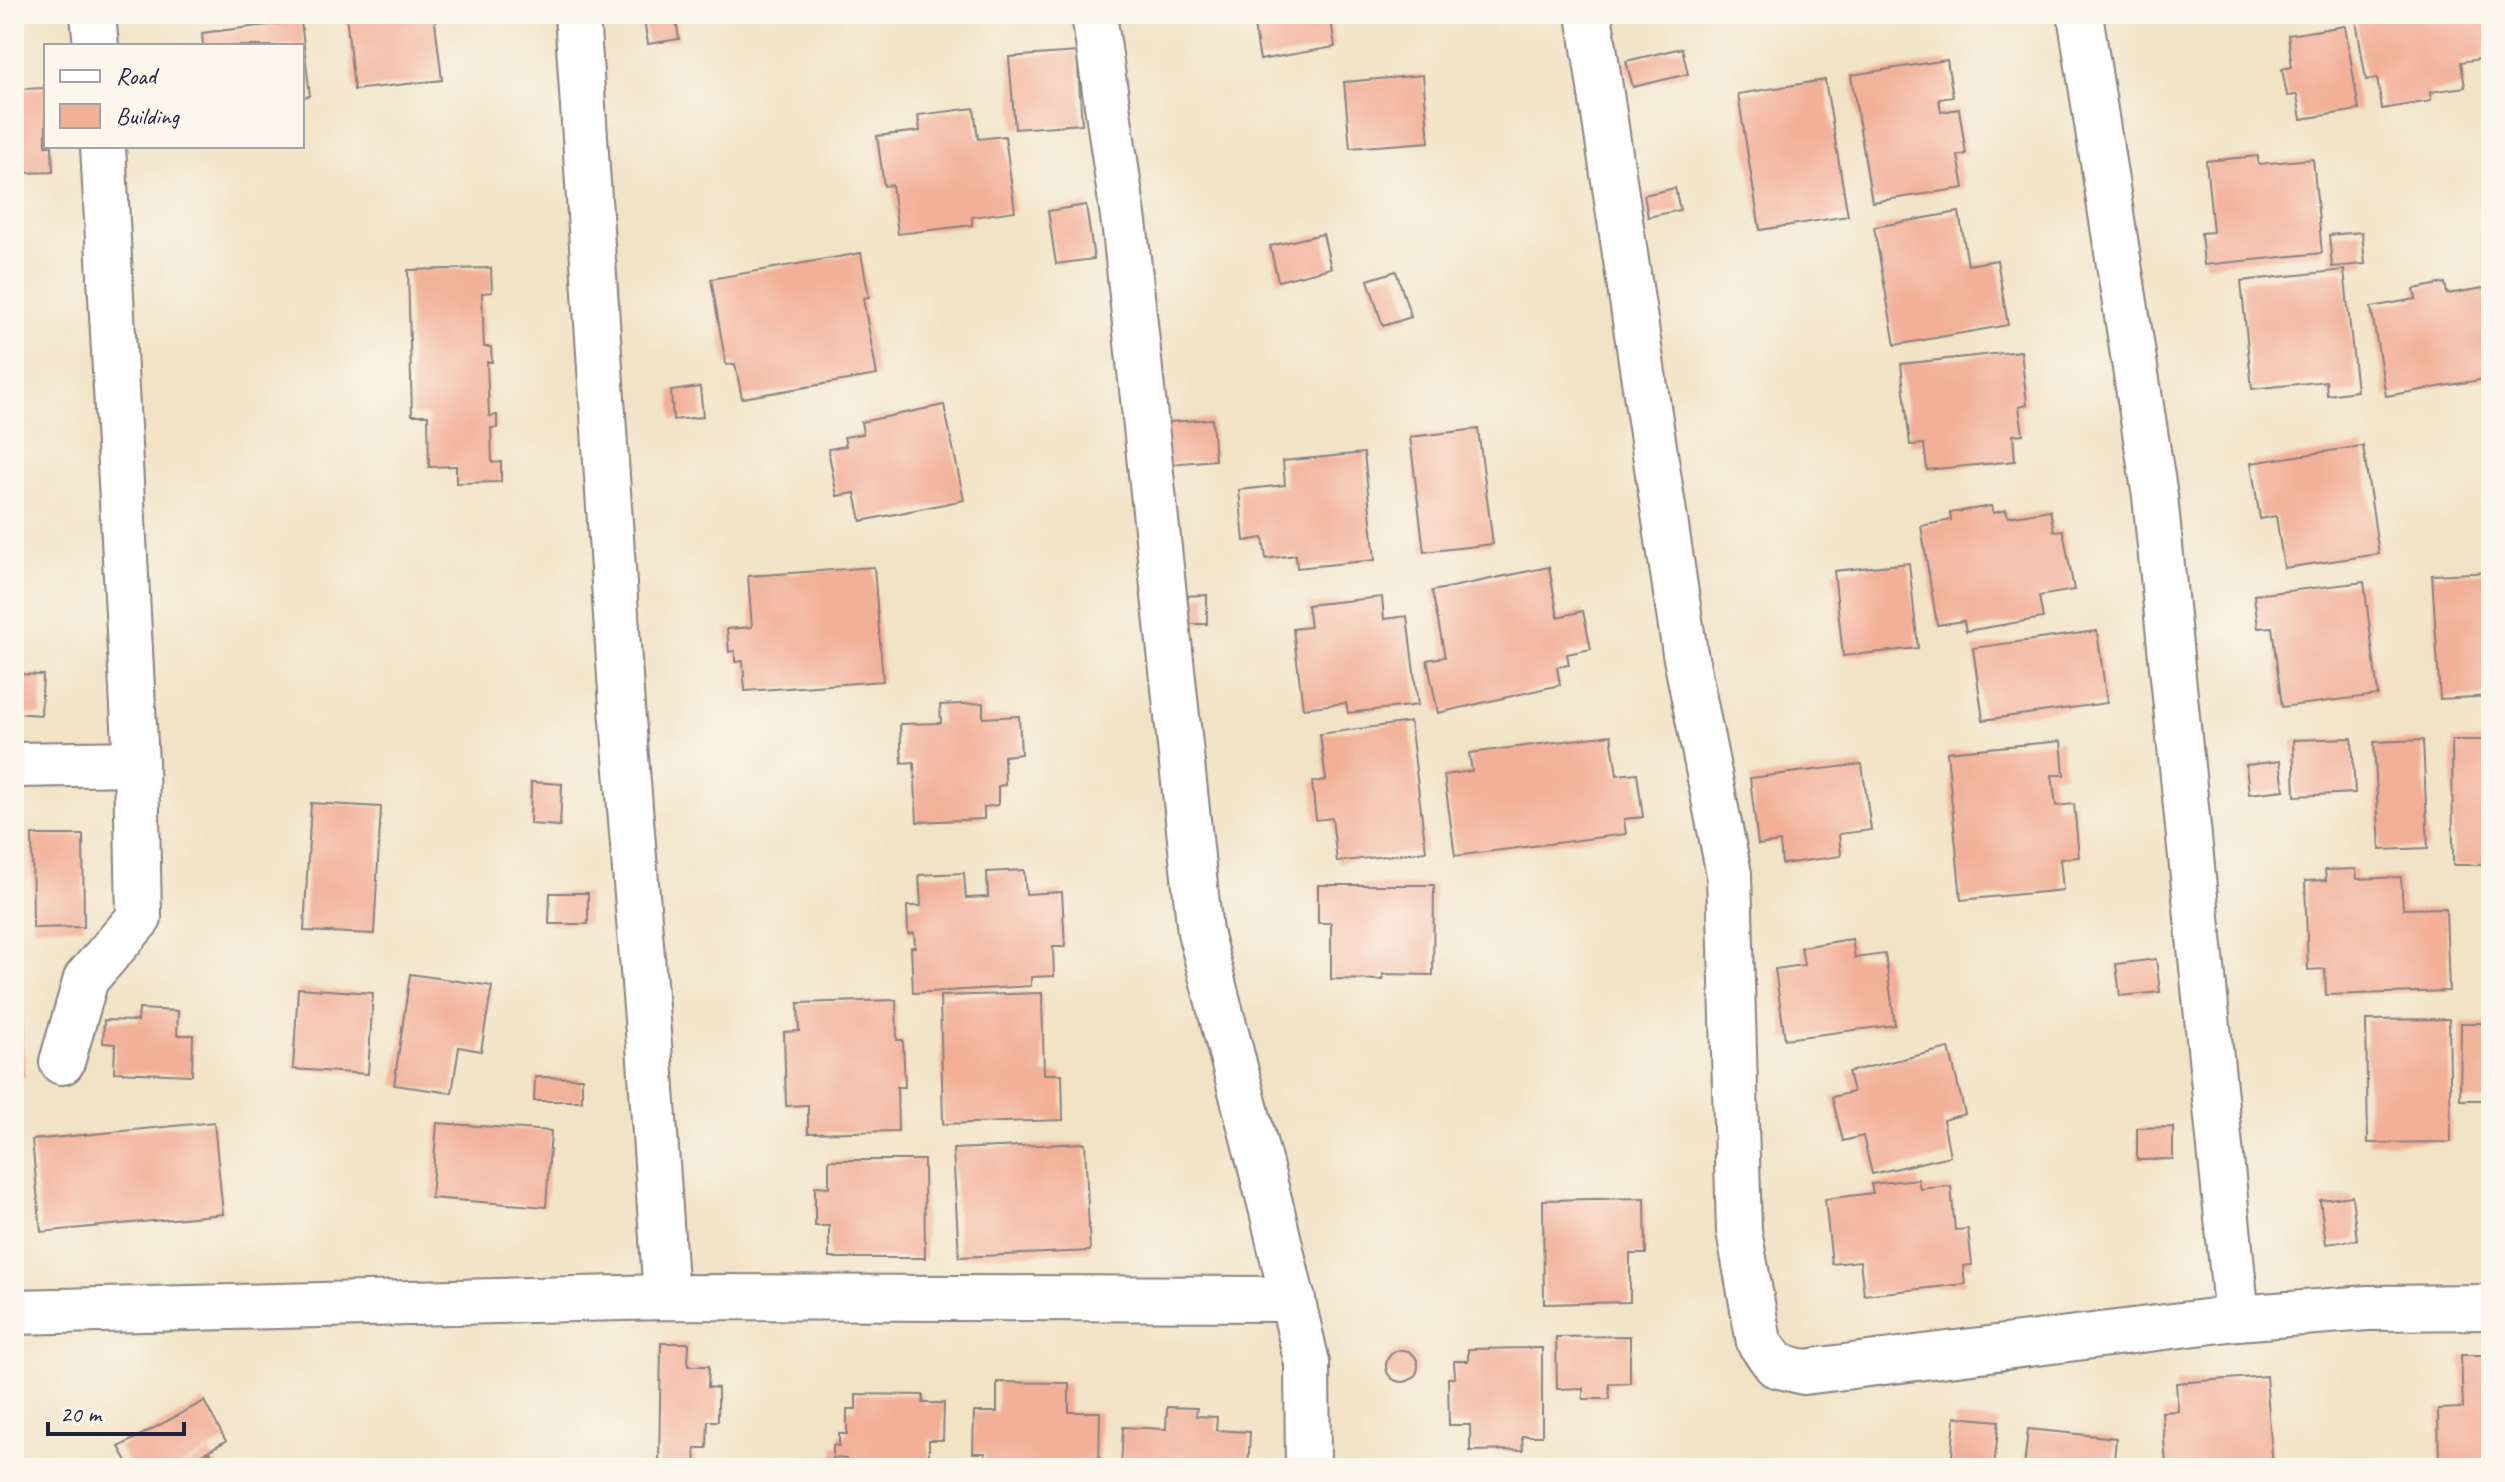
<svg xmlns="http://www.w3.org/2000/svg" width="2505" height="1482" font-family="Caveat,sans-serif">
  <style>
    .building { fill: #f2b099 }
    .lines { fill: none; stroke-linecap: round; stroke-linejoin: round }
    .minor-casing { stroke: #8a8280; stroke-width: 48 }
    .minor { stroke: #fff; stroke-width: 44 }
  </style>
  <rect width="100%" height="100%" fill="#fbf7ec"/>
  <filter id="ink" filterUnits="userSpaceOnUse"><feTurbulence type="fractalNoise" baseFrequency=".0125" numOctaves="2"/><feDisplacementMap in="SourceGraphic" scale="16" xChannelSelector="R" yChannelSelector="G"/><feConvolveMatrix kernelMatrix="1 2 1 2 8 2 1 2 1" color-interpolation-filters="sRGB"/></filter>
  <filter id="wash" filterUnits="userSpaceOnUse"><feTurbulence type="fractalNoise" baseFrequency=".006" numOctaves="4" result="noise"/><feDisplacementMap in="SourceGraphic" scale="32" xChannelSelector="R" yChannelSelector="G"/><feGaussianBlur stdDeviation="1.8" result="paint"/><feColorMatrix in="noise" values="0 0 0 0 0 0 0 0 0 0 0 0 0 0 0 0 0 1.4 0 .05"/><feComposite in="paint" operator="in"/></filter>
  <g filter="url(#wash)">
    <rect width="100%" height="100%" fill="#f1e3c6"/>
    <g id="blocks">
      <g class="building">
        <polygon points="346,14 434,14 442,80 354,90"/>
        <polygon points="643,14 675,14 679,39 648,44"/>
        <polygon points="1252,14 1330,14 1335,47 1260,60"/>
        <polygon points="2355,14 2490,14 2491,50 2484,51 2485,58 2461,62 2465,87 2430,92 2431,101 2382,109 2377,78 2366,80"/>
        <polygon points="301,21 310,96 302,97 302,46 203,46 202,33"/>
        <polygon points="2345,26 2359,110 2301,119 2297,95 2287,96 2282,69 2292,67 2288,35"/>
        <polygon points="1682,48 1688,74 1633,87 1626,61"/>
        <polygon points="1077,52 1082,124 1015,129 1009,57"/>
        <polygon points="1947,60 1953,97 1939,99 1941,112 1959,109 1966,154 1958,156 1964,188 1872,202 1851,75"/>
        <polygon points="1423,75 1429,142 1350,148 1344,82"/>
        <polygon points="1825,80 1848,216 1760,230 1738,94"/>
        <polygon points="46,88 46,146 52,146 53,172 21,173 18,89"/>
        <polygon points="974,108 978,139 1005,136 1015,211 972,217 972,225 898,234 892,185 884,186 877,136 920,131 918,115"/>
        <polygon points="2258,156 2258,164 2313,159 2322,253 2204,265 2201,233 2213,232 2206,161"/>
        <polygon points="1675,188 1680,210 1648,217 1644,195"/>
        <polygon points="1086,205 1094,259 1056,264 1048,211"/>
        <polygon points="1959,212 1968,265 1997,260 2008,325 1895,345 1874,227"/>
        <polygon points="2362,232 2365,264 2332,267 2329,235"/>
        <polygon points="1323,234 1331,268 1278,281 1270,246"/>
        <polygon points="861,253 869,297 863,298 877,375 742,398 735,364 726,365 711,279"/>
        <polygon points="491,268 492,292 482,293 484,347 491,347 492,362 487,362 489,416 497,415 497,428 491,428 492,463 501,462 501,482 456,483 456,466 429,467 428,415 412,415 408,270"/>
        <polygon points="2344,270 2357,391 2327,395 2326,381 2252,389 2241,281"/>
        <polygon points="1396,271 1411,317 1383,326 1368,280"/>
        <polygon points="2445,283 2447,294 2490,287 2491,378 2386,396 2371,307 2416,299 2414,289"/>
        <polygon points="2021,351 2027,405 2019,407 2023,434 2013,435 2015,461 1927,470 1924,444 1910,445 1901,364"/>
        <polygon points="700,387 703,417 673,420 671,391"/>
        <polygon points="944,405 964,500 861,521 855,493 837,496 828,449 846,446 844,437 863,434 861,422"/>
        <polygon points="1212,419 1215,460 1160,465 1156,423"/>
        <polygon points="1478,429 1493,544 1424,552 1410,437"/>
        <polygon points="2363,446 2379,554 2284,568 2276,516 2260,519 2251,463"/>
        <polygon points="1364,453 1375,560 1297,568 1296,555 1266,559 1263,538 1244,541 1239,490 1285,485 1283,461"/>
        <polygon points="1991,506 1993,513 2006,510 2008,517 2050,510 2054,531 2063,530 2074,590 2039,596 2043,618 1966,631 1964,621 1937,625 1921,526 1951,520 1950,513"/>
        <polygon points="1909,563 1918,648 1843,656 1834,571"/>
        <polygon points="874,567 883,681 745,691 743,661 735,662 735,651 729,652 727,629 752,627 748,576"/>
        <polygon points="1549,567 1558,617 1583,611 1591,649 1567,654 1569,665 1557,667 1560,685 1438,713 1427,660 1445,657 1432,591"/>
        <polygon points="2491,572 2491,696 2440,699 2432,575"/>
        <polygon points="2364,582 2378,695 2282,707 2272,627 2258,628 2254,595"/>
        <polygon points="1207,595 1207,624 1178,624 1178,596"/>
        <polygon points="1382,597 1384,619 1407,616 1418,705 1348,713 1346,703 1303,708 1293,629 1310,627 1307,605"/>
        <polygon points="2097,631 2107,703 1983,720 1973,648"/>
        <polygon points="14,674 43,675 41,715 14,713"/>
        <polygon points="983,703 983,718 1019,716 1021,754 1004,756 1005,785 998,786 998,805 984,807 984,819 917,822 914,762 902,763 900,724 941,723 940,705"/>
        <polygon points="1410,722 1426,851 1337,862 1332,818 1316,820 1312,782 1326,780 1320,734"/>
        <polygon points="1611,735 1617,775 1637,773 1643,817 1624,819 1626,834 1455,856 1444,775 1472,771 1469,753"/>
        <polygon points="2352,738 2355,793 2295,796 2293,740"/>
        <polygon points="2423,740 2428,848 2380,850 2374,742"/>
        <polygon points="2452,740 2491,740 2491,865 2453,865"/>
        <polygon points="2061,741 2064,775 2052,775 2056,806 2074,804 2079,857 2060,859 2063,890 1961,900 1947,752"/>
        <polygon points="2280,761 2284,790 2249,794 2246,765"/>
        <polygon points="1862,764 1871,830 1839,834 1841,856 1782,864 1780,842 1758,845 1750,778"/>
        <polygon points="531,782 562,784 560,826 530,824"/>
        <polygon points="311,803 381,807 374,934 304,931"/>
        <polygon points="32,835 83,835 84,927 33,928"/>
        <polygon points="2356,869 2357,879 2401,877 2403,909 2446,908 2449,991 2326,995 2325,969 2308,970 2305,881 2326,880 2325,870"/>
        <polygon points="1024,870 1026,894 1062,892 1065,947 1053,947 1054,976 1031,977 1031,986 913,993 911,947 915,947 914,933 908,934 907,906 921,906 919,875 964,873 966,898 988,897 987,872"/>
        <polygon points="1318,885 1434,885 1433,975 1383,974 1383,980 1331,979 1331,923 1318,923"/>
        <polygon points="550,893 588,893 588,924 549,924"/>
        <polygon points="1852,939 1855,958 1885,954 1895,1025 1785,1039 1775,969 1804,965 1801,947"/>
        <polygon points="2156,959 2160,992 2120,996 2116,964"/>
        <polygon points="410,974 492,986 481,1051 459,1047 452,1093 394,1085"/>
        <polygon points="298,988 373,993 368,1074 293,1069"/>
        <polygon points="1042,993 1044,1074 1062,1074 1063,1120 943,1124 940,996"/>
        <polygon points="14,1000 21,1000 25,1077 14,1078"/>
        <polygon points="896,1000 897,1040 903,1040 905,1087 897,1087 898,1131 808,1133 808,1105 786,1106 784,1032 799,1031 798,1003"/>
        <polygon points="139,1009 178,1011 177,1035 193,1035 192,1075 114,1072 115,1044 103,1043 104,1020 138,1021"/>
        <polygon points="2449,1019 2451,1142 2368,1143 2366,1020"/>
        <polygon points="2461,1023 2491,1023 2491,1100 2460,1100"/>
        <polygon points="1949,1048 1965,1114 1943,1120 1950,1156 1872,1174 1863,1136 1843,1141 1832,1097 1853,1092 1848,1072"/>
        <polygon points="535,1077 582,1078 582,1101 534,1101"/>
        <polygon points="214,1122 223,1214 41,1232 32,1140"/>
        <polygon points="437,1123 551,1131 546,1207 431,1198"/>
        <polygon points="2173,1127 2173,1159 2137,1160 2137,1128"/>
        <polygon points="1085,1143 1090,1251 959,1257 953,1149"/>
        <polygon points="2486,1157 2491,1157 2491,1201 2488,1201"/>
        <polygon points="829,1160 924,1160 925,1258 829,1258 829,1226 815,1226 815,1186 829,1187"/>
        <polygon points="1918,1179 1920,1189 1951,1186 1955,1230 1968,1229 1972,1265 1963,1266 1965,1284 1864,1295 1860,1261 1832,1264 1825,1199 1873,1193 1871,1184"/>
        <polygon points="2352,1196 2357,1240 2326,1244 2320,1200"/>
        <polygon points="1645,1198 1646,1254 1630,1254 1630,1302 1544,1304 1543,1200"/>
        <polygon points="1630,1336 1630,1383 1609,1384 1610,1399 1583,1399 1583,1388 1557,1389 1556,1337"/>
        <polygon points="661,1343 689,1343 688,1366 709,1366 708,1387 718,1388 718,1421 708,1421 707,1448 695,1448 696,1466 659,1465"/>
        <polygon points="1542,1348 1542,1436 1522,1436 1523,1450 1470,1451 1470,1425 1449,1425 1448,1378 1455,1378 1454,1361 1468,1361 1468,1349"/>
        <circle cx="1402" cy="1366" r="16"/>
        <polygon points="2461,1355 2491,1355 2491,1468 2439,1468 2438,1409 2463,1408"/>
        <polygon points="2266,1376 2273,1468 2182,1468 2182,1465 2166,1466 2162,1412 2178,1411 2176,1383"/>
        <polygon points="997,1382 1069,1383 1069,1412 1100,1412 1099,1467 984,1468 985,1453 973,1453 974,1412 997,1412"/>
        <polygon points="856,1394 923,1395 923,1403 944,1403 943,1440 929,1440 929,1468 845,1468 846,1459 833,1458 833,1445 839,1446 839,1434 847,1434 847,1409 856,1409"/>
        <polygon points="204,1401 226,1441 177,1468 131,1468 119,1447"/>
        <polygon points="1167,1407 1197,1408 1196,1416 1217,1417 1216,1430 1250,1432 1248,1468 1121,1468 1123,1427 1166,1429"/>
        <polygon points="1955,1417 1999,1421 1994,1468 1951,1468"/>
        <polygon points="2028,1429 2116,1438 2114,1460 2119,1460 2118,1468 2024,1468"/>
        <polygon points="210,1452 219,1468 180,1468"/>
      </g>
    </g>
  </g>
  <g filter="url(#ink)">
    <use href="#blocks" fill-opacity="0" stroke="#8a8280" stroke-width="2"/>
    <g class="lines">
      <g class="minor-casing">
        <g id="minor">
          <polyline points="93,14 96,46"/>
          <polyline points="577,14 622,707 649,1045 666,1297"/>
          <polyline points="1094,14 1125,230 1200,932 1272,1211 1307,1363 1308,1468"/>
          <polyline points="1589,14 1685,653 1729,874 1739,1231 1759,1342 1776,1365 1804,1372 2237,1318 2368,1308 2491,1307"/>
          <polyline points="2080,14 2155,496 2237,1318"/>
          <polyline points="14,765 136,763"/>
          <polyline points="62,1062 86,979 139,918 136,763 103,146"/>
          <polyline points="14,1312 666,1297 1293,1299"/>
        </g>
      </g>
      <use href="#minor" class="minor"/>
    </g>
  </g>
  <rect width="2505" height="1482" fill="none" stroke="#fbf7ec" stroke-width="48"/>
  <rect x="44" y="44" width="260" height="104" fill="#fbf7ec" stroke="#a4a2a5" stroke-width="2"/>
  <rect x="60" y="70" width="40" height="12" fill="#ffffff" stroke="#a4a2a5" stroke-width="2"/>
  <text x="116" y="84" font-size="24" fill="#22223b">Road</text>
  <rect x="60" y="104" width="40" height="24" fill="#f2b099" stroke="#a4a2a5" stroke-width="2"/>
  <text x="116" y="124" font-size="24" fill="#22223b">Building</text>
  <path d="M48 1422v12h136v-12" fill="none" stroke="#22223b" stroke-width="4"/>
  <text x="60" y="1422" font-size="24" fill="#22223b" stroke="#fbf7ec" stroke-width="6" paint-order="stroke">20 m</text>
</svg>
